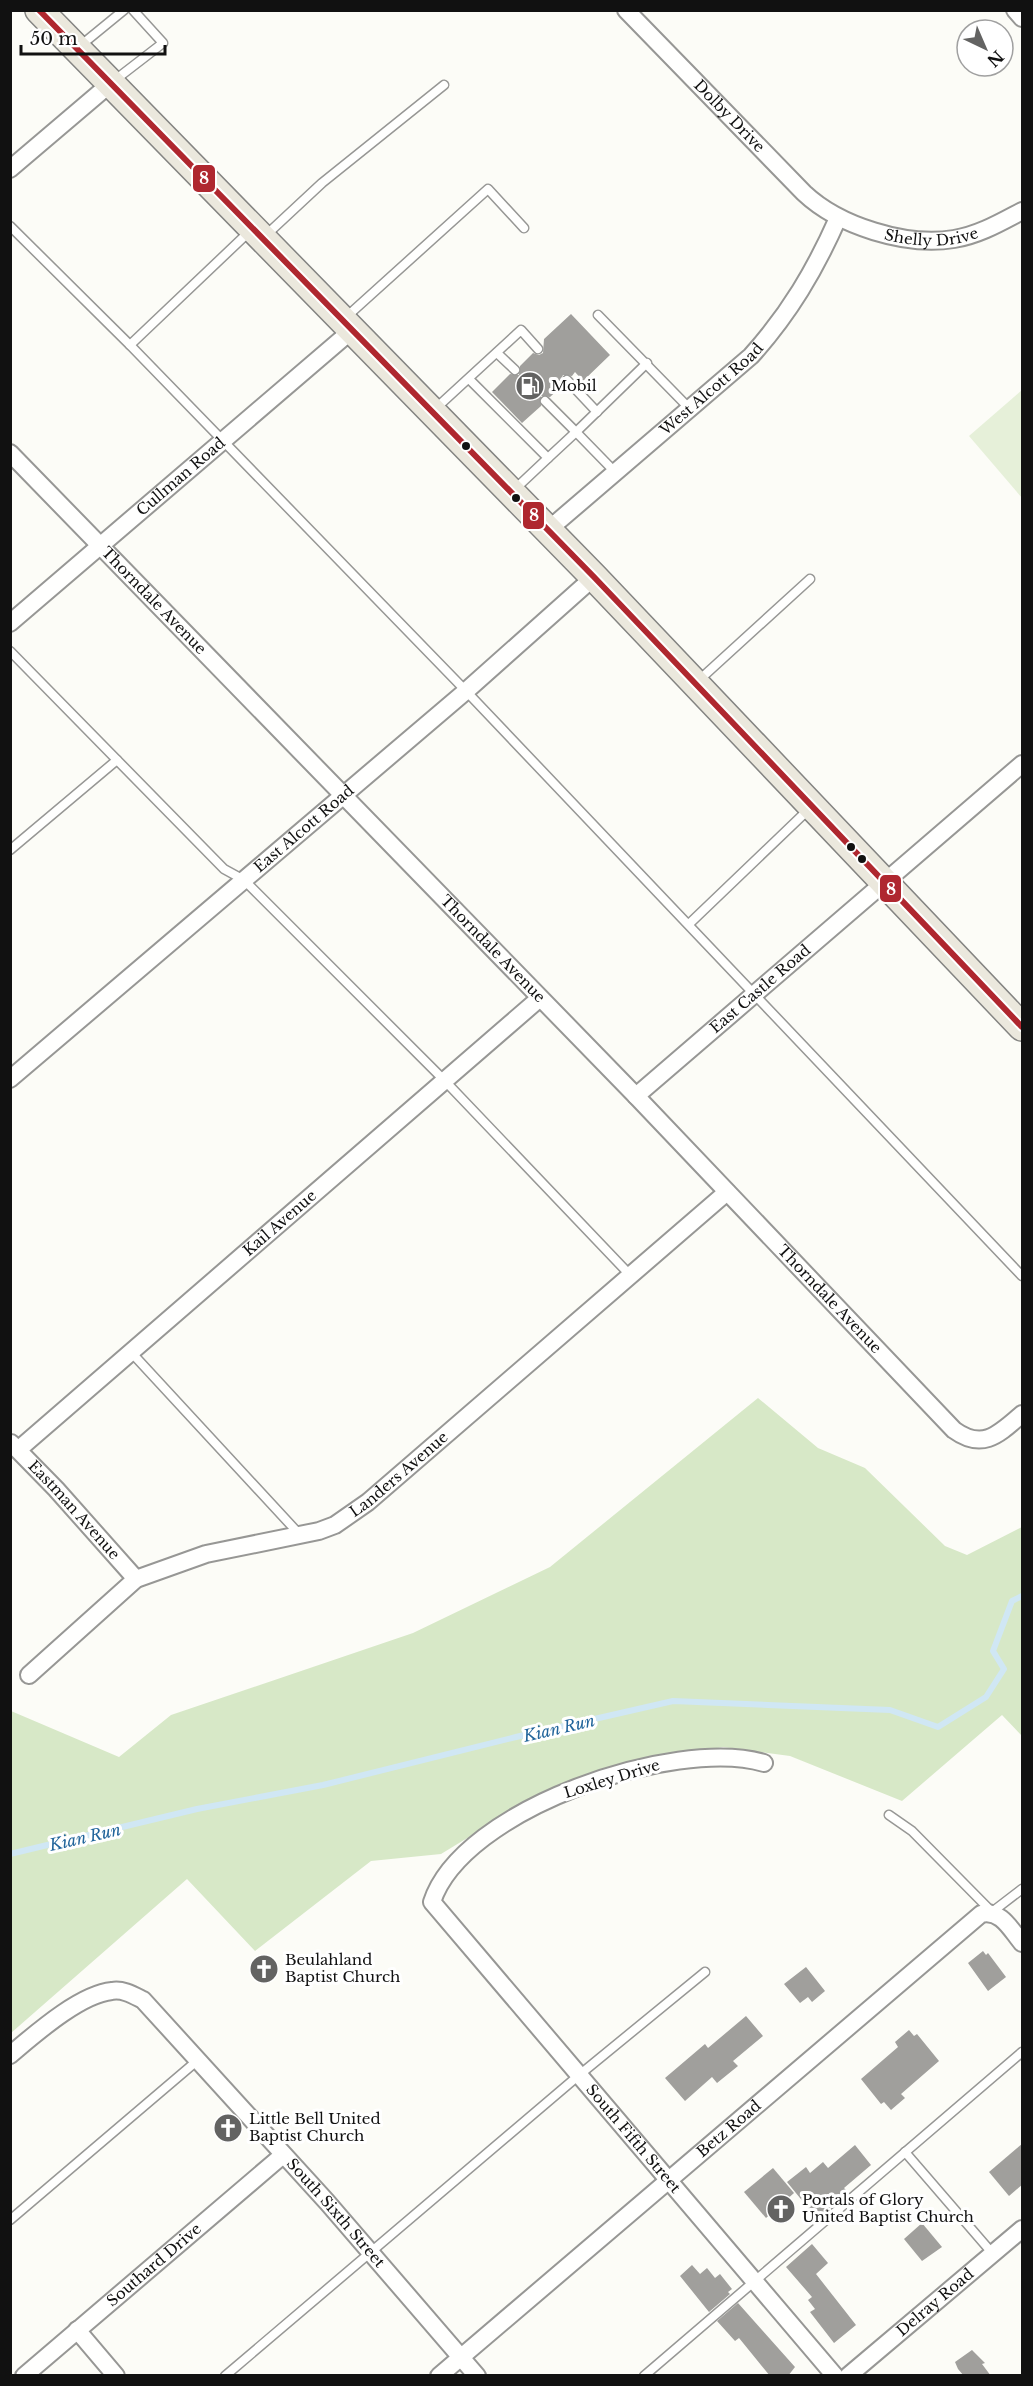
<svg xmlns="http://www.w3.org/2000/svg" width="1033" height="2386" font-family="'Libre Baskerville',serif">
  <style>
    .green { fill: #e6f0d9 }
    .forest { fill: #d7e8c7 }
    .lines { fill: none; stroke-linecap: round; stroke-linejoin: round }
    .stream { stroke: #d0e7f4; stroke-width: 6 }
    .building { fill: #a09f9c }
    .service-casing { stroke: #979795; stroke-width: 11 }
    .minor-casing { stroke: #979795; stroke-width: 20 }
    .primary-casing { stroke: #848482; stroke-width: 30 }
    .service { stroke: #fffffe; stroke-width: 8 }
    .minor { stroke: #fffffe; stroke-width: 16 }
    .primary { stroke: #ebe8dd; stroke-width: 27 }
    .bus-1-casing { stroke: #fff; stroke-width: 10 }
    .bus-1 { stroke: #af272f; stroke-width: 6 }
    .bus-dot { fill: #111; stroke: #fff; stroke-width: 2 }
    .labels { text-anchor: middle; stroke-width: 6; stroke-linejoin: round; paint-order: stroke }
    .street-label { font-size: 15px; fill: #111; stroke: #fff }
    .poi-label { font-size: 15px; fill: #111; stroke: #fff; text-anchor: start }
    .water-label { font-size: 16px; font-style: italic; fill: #22659b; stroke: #fff }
    .line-badge { stroke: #fff; stroke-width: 2 }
    .badge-label { font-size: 16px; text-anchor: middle; font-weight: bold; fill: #fff }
  </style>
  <rect width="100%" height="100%" fill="#fcfcf7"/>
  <polygon class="green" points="1022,390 1022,498 969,436"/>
  <polygon class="forest" points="758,1398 818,1448 865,1468 945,1546 967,1555 1022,1527 1022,1736 1002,1715 902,1801 790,1756 723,1747 620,1764 533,1798 441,1854 371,1861 255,1951 187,1879 11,2033 11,1711 119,1757 171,1715 413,1633 550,1567"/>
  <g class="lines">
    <polyline class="stream" points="10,1854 197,1809 323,1785 516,1737 673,1701 890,1710 938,1727 986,1697 1004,1669 993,1651 1012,1601 1022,1596"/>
  </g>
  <g class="building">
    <polygon points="571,314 610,355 583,381 575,372 572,376 563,375 561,379 563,385 550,397 541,396 541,406 522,423 492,392 510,374 519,375 520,366 533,353 539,355 543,353 544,339"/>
    <polygon points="983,1951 986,1955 988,1953 1006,1977 988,1991 968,1963"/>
    <polygon points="806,1967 825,1991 812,2002 808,1997 800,2003 784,1984"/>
    <polygon points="746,2016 763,2036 733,2061 738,2066 717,2083 712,2077 685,2101 665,2078 705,2044 708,2048"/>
    <polygon points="909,2030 914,2036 917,2034 939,2061 901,2094 905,2098 891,2110 884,2102 881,2104 861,2079 898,2047 895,2042"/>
    <polygon points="1023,2143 1023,2184 1009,2196 989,2172"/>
    <polygon points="855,2145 871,2165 844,2188 848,2192 817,2219 787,2182 806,2167 810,2173 823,2162 828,2168"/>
    <polygon points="773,2168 794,2193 766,2218 744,2192"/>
    <polygon points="922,2223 942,2247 922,2261 904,2239"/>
    <polygon points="812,2244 828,2263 816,2274 856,2325 834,2343 810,2312 815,2309 808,2300 812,2297 786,2267"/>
    <polygon points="692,2265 700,2274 707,2268 715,2278 720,2274 732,2289 728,2292 730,2294 709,2312 680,2276"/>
    <polygon points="738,2303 795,2367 788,2376 770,2376 739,2338 735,2341 717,2321"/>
    <polygon points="972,2350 985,2363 982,2364 991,2376 964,2376 958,2369 955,2362"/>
  </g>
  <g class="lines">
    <g class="service-casing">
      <g id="service">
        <polyline points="80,46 124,10"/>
        <polyline points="115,80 163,43 133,10"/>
        <polyline points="10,226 130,345"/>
        <polyline points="251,230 130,345 466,691 1022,1276"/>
        <polyline points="264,237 322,183 444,85"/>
        <polyline points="598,315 689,408"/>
        <polyline points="344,319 488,189 524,228"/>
        <polyline points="497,353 515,370"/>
        <polyline points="469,379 548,458 514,490"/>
        <polyline points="567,380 597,412"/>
        <polyline points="545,401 576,432 647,363"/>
        <polyline points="434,410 521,330 538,349"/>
        <polyline points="548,458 576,432 615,472"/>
        <polyline points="10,651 224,869 244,880 445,1081 631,1276"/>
        <polyline points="697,682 810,579"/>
        <polyline points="10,850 117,760"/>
        <polyline points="689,924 809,809"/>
        <polyline points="130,1351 301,1536"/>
        <polyline points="889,1815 912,1831 992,1912 1022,1889"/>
        <polyline points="905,2152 993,2254"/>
        <polyline points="10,2220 198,2060"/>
        <polyline points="225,2376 578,2076 705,1972"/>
        <polyline points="644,2376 1022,2052"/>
      </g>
    </g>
    <g class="minor-casing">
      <g id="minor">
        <path id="s1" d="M626,10L804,193C839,226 906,247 954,239C979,235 1001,222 1022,211"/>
        <polyline points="1015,10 1022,18"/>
        <polyline points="10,169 110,84"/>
        <path id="s2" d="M10,453L636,1096L954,1430C983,1451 999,1434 1022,1414"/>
        <path id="s3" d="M548,530L751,356C789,314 815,270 838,218"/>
        <path id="s4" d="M10,623L351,331"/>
        <path id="s5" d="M10,1079L466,691L594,577"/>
        <path id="s6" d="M636,1096L1022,764"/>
        <path id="s7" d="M11,1443L56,1489L136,1579"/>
        <path id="s8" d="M19,1449L540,998"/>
        <path id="s9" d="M29,1675L136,1579L206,1554L319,1531L335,1525L368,1502L727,1192"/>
        <path id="s10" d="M764,1763C675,1737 462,1809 432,1902L835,2376"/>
        <path id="s11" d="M10,2055C35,2034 80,1994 112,1991C123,1989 133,1995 143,2000L327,2202L477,2376"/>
        <polyline points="77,2330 116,2376"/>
        <path id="s12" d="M24,2376L283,2155"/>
        <path id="s13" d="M439,2376L981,1914C1001,1909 1011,1930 1022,1943"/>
        <path id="s14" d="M848,2376L1022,2229"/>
      </g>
    </g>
    <g class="primary-casing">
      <polyline id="primary" points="39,10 594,577 1022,1027"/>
    </g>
    <use href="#service" class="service"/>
    <use href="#minor" class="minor"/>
    <use href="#primary" class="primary"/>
    <g class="bus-1-casing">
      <polyline id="bus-1" points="39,10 594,577 1022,1027"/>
    </g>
    <use href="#bus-1" class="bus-1"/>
  </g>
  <defs>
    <g id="fuel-disc" transform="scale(1.5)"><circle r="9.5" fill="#636362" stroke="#fff"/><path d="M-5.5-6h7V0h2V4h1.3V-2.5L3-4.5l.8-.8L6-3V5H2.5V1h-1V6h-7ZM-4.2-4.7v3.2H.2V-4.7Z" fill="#fff"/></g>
    <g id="church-disc" transform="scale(1.5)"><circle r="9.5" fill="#636362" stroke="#fff"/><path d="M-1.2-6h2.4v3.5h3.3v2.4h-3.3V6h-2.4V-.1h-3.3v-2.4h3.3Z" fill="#fff"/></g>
  </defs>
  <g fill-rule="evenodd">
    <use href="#fuel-disc" x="530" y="386"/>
    <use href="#church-disc" x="264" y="1969"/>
    <use href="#church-disc" x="228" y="2128"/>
    <use href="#church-disc" x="781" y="2209"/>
  </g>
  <g class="bus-dot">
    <circle cx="466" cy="446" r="5"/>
    <circle cx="516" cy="498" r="5"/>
    <circle cx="851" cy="847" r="5"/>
    <circle cx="862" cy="859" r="5"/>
  </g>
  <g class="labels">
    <g class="street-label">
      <text dy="5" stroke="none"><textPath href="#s1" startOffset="148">Dolby Drive</textPath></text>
      <text dy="5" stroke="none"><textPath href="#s1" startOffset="394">Shelly Drive</textPath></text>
      <text dy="5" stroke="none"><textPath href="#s3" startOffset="216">West Alcott Road</textPath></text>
      <text dy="5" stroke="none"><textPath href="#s4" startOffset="225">Cullman Road</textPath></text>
      <text dy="5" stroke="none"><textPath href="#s2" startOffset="206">Thorndale Avenue</textPath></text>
      <text dy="5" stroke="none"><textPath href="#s5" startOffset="386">East Alcott Road</textPath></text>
      <text dy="5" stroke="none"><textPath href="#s2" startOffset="692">Thorndale Avenue</textPath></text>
      <text dy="5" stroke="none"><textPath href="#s6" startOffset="164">East Castle Road</textPath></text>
      <text dy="5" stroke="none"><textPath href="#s8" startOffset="345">Kail Avenue</textPath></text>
      <text dy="5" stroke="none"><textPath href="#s2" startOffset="1178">Thorndale Avenue</textPath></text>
      <text dy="5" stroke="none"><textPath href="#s9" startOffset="432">Landers Avenue</textPath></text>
      <text dy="5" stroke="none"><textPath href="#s7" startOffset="92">Eastman Avenue</textPath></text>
      <text transform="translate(612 1779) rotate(-17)" y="5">Loxley Drive</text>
      <text dy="5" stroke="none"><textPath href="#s13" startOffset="381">Betz Road</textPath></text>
      <text dy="5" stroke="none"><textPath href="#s10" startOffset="692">South Fifth Street</textPath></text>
      <text dy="5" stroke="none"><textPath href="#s11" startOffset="442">South Sixth Street</textPath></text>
      <text dy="5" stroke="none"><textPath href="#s12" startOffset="171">Southard Drive</textPath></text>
      <text dy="5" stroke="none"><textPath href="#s14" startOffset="114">Delray Road</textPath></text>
    </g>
    <g class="poi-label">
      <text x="551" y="391">Mobil</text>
      <text x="285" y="1965">Beulahland<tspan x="285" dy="17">Baptist Church</tspan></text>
      <text x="249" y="2124">Little Bell United<tspan x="249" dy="17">Baptist Church</tspan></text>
      <text x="802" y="2205">Portals of Glory<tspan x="802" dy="17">United Baptist Church</tspan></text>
    </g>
    <g class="water-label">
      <text transform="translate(559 1728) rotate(-13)" y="6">Kian Run</text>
      <text transform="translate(85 1837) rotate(-13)" y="6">Kian Run</text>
    </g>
  </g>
  <g class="line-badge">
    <rect x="192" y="164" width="24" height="29" rx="6" fill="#af272f"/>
    <rect x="522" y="501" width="23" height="29" rx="6" fill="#af272f"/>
    <rect x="879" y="874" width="23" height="29" rx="6" fill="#af272f"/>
  </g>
  <g class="badge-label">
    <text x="204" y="184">8</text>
    <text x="534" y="521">8</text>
    <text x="891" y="895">8</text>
  </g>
  <rect width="1033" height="2386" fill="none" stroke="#111111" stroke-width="24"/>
  <g transform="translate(985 48) rotate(136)"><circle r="28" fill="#ffffff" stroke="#a0a0a0" stroke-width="1.5"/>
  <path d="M0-4.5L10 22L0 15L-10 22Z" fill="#636362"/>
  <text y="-9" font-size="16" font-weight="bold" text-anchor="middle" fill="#111111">N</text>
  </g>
  <path d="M21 45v9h144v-9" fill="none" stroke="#111111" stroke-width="3"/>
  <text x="30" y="45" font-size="18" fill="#111111" stroke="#ffffff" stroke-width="4.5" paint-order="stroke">50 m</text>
</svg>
